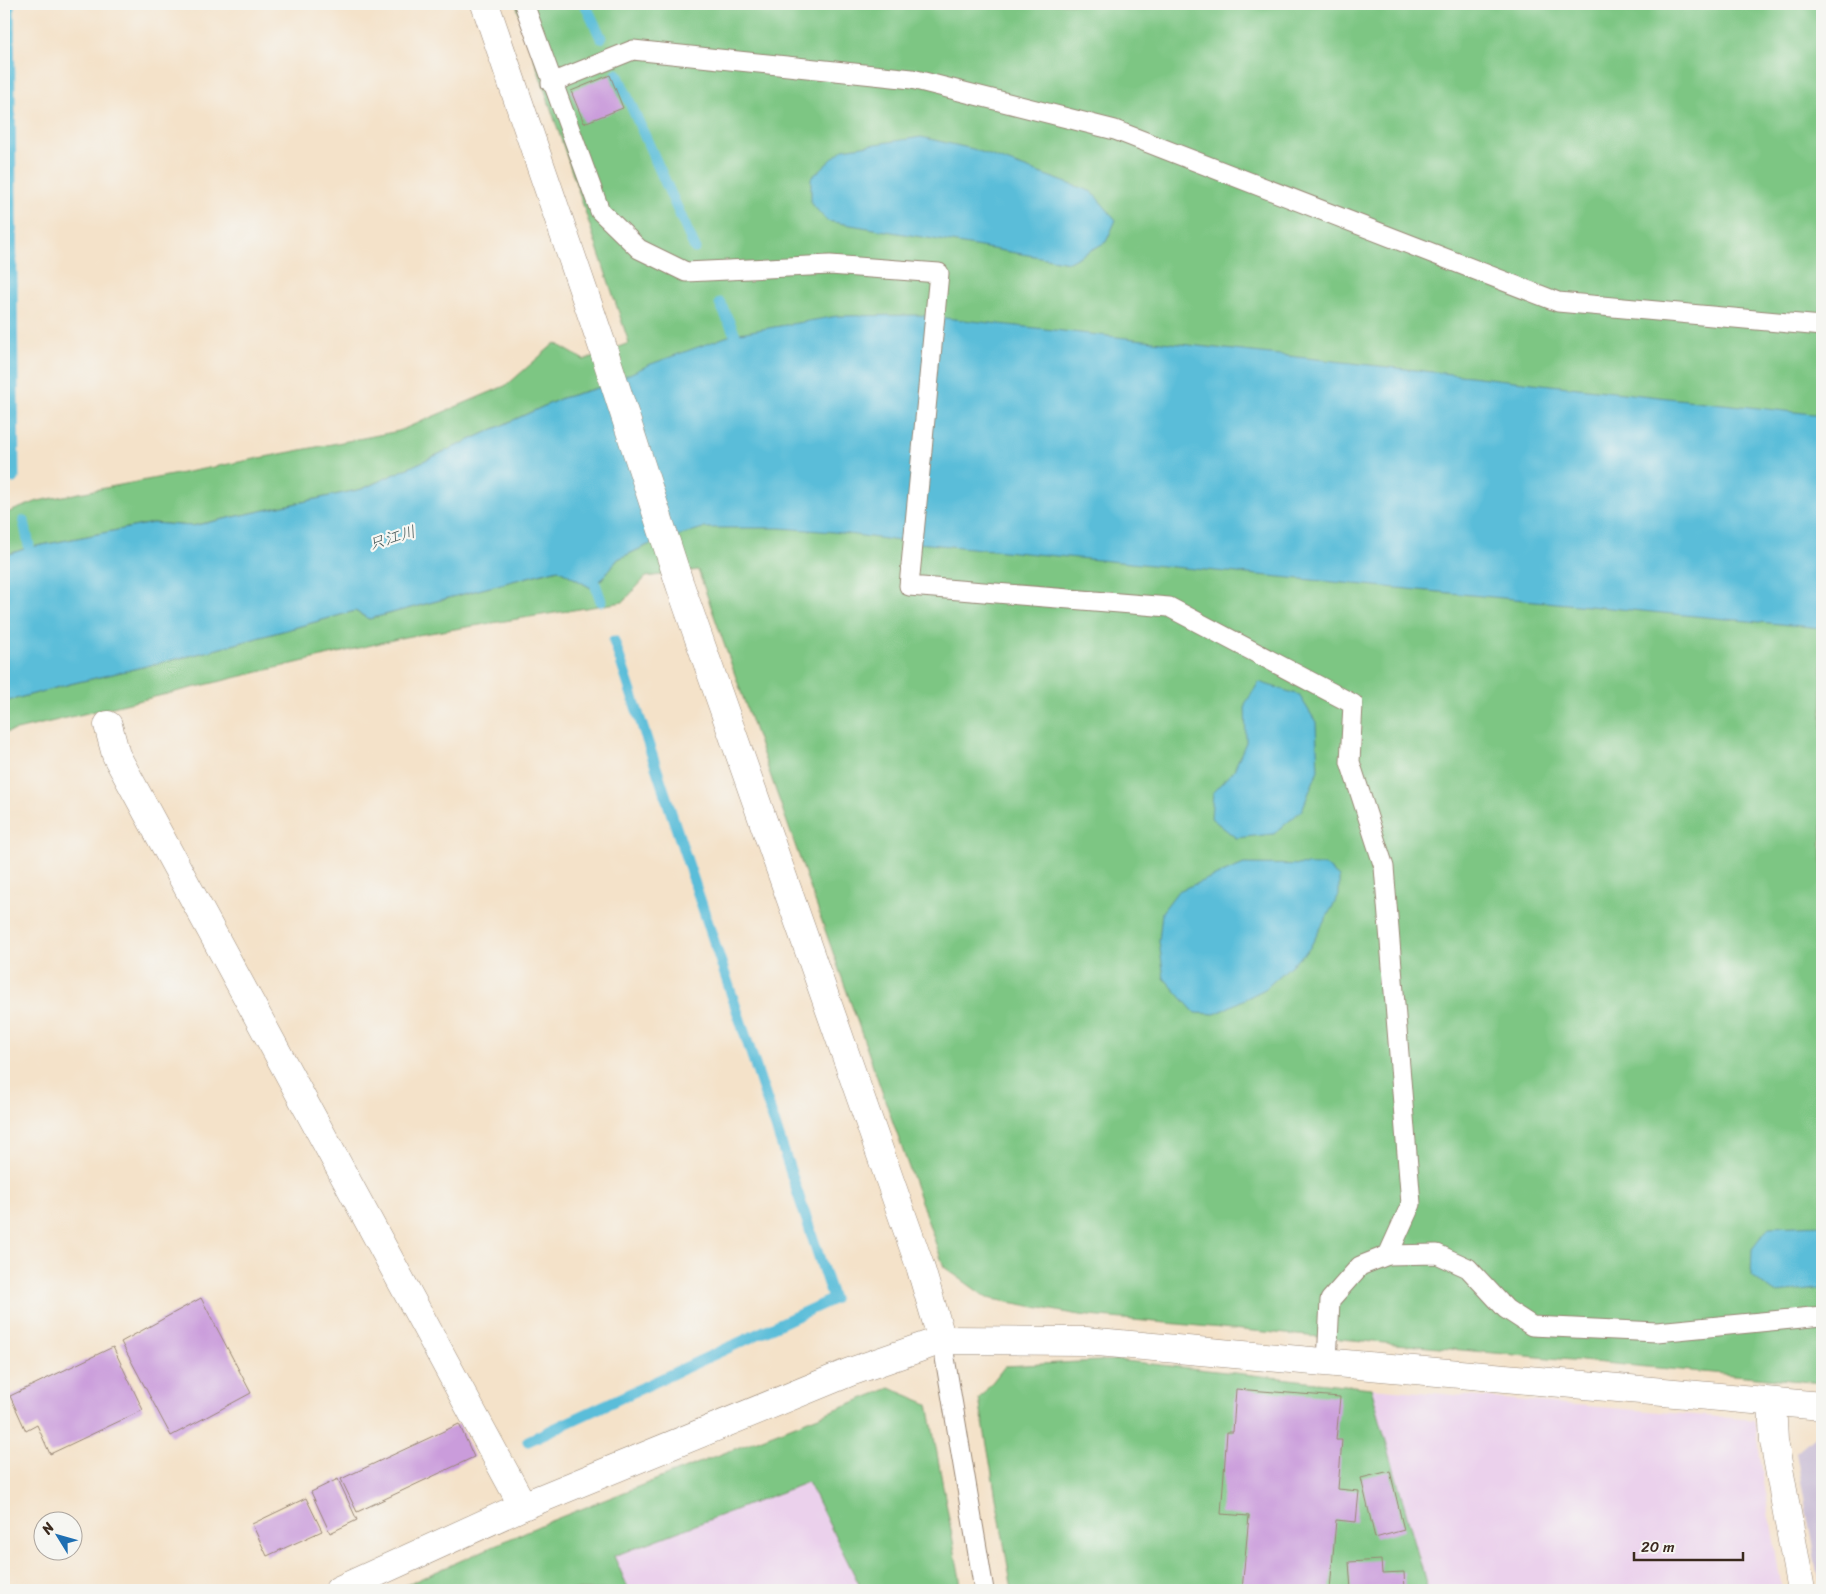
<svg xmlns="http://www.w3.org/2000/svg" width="1826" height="1594" font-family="Sriracha,'Klee One',sans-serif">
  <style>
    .built { fill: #ebd1ec }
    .industrial { fill: #cbbfd6 }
    .green { fill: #7dc683; stroke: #5c7850 }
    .water { fill: #5abdd9; stroke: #4a747c }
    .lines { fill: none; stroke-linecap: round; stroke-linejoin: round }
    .stream { stroke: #5abdd9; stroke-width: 11 }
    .building { fill: #ca9cdb }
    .service-casing { stroke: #988674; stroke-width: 21 }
    .minor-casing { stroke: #988674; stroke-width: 29 }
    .tertiary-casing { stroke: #988674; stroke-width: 29 }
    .service { stroke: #fff; stroke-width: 19 }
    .minor { stroke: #fff; stroke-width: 28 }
    .tertiary { stroke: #fff; stroke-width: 28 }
    .labels { text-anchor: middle; stroke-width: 4.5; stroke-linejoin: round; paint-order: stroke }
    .water-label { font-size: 16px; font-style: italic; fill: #445656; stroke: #f6f6f2 }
  </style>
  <rect width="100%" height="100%" fill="#f6f6f2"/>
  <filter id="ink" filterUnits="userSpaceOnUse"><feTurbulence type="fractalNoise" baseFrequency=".02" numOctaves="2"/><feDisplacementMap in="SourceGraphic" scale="10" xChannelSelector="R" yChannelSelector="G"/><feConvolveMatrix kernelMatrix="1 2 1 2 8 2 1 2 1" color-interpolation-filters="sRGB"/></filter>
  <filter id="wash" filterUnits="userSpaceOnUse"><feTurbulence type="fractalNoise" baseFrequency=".0096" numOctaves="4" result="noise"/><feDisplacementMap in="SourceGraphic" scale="20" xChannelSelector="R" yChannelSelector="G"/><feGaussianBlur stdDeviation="1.12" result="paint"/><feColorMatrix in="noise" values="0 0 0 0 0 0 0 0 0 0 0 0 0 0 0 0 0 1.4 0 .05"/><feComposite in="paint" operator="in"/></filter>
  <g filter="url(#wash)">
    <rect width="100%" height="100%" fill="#f4e2c9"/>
    <g class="built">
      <polygon points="1371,1388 1754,1420 1782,1590 1427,1590 1428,1589"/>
      <polygon points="808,1482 862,1590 629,1590 613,1556"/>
    </g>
    <polygon class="industrial" points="1819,1432 1822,1432 1822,1590 1820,1590 1796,1452"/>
    <g class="green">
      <polygon points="516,4 1822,4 1822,1383 1079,1315 987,1298 944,1267 698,570 646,577 623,602 405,637 4,733 4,702 70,684 210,651 355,611 369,619 558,569 591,588 597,585 618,559 648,545 601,387 562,398 362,489 192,526 153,523 27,548 4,556 4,514 38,501 399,431 507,385 555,343 584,360 629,343"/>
      <polygon points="1116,1360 1371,1388 1428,1590 1012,1590 979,1399 1005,1366"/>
      <polygon points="890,1388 928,1404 962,1590 862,1590 808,1482 614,1556 629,1590 395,1590 543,1524"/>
    </g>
    <g class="water">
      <polygon points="921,137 973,149 1092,192 1116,220 1106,242 1069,262 827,221 811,203 811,178 843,149"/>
      <polygon points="918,315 1822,415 1822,628 907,542 833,532 780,528 703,528 648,545 618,559 597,585 591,588 558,569 369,619 355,611 210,651 70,684 4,702 4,556 27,548 153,523 192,526 362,489 562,398 601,387 651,364 734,334 837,316"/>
      <polygon points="1259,682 1299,695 1316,722 1318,770 1302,810 1274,834 1236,838 1211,818 1213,792 1234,770 1246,742 1245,704"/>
      <polygon points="1244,864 1325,865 1339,877 1339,895 1309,949 1265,989 1215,1014 1195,1013 1164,978 1159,941 1162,912 1178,891"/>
      <polygon points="1822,1225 1822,1289 1775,1293 1751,1276 1752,1249 1769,1227"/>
    </g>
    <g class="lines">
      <g class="stream">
        <polyline points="9,4 14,478"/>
        <polyline points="585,4 601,38"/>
        <polyline points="617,74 695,248"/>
        <polyline points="720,303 741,347"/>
        <polyline points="24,521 32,561"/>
        <polyline points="591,572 601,601"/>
        <polyline points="528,1441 833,1299 614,641"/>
      </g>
    </g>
    <g id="blocks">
      <g class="building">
        <polygon points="610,75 623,108 584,123 571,91"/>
        <polygon points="201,1298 251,1393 171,1436 121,1342"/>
        <polygon points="113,1347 143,1410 50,1454 37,1425 26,1431 10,1396"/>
        <polygon points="1236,1389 1340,1397 1336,1440 1342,1440 1338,1489 1359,1491 1356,1522 1336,1520 1330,1590 1242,1590 1249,1516 1221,1514 1227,1432 1233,1432"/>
        <polygon points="459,1424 474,1457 357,1512 341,1479"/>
        <polygon points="1390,1471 1404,1530 1375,1538 1361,1478"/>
        <polygon points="338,1479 357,1520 330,1533 311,1492"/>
        <polygon points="306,1498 322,1531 267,1556 252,1524"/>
        <polygon points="1381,1560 1382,1573 1404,1572 1405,1590 1351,1590 1349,1562"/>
      </g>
    </g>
  </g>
  <g filter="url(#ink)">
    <use href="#blocks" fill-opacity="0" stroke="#988674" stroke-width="1"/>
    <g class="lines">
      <g class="service-casing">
        <g id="service">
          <polyline points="524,4 600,211 639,249 686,272 830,265 939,273 909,586 1169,607 1353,704 1350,762 1384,867 1411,1204 1388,1255 1360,1266 1330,1300 1327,1363"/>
          <polyline points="551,83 633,50 912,79 1115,130 1558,302 1822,326"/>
          <polyline points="1388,1255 1437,1254 1468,1268 1506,1309 1532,1326 1657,1332 1822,1316"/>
          <polyline points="942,1340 984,1590"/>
        </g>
      </g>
      <g class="minor-casing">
        <g id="minor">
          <polyline points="485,4 601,342 680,585 920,1266 942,1340"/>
          <polyline points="108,725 116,755 523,1506"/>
          <polyline points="1772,1402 1774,1441 1801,1590"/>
        </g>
      </g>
      <g class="tertiary-casing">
        <polyline id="tertiary" points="339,1590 523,1506 850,1372 942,1340 1086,1341 1822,1406"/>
      </g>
      <use href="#service" class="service"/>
      <use href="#minor" class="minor"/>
      <use href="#tertiary" class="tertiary"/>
    </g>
  </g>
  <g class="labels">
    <g class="water-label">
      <text transform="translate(392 537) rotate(-17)" y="6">只江川</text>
    </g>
  </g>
  <rect width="1826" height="1594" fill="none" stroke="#f6f6f2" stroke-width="20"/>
  <g transform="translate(58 1536) rotate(307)"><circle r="24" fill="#f6f6f2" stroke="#aba49d"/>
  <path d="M0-4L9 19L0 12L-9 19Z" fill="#1f6fb2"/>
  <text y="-8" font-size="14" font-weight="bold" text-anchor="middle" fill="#3b2a1e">N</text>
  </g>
  <path d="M1634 1552v8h109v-8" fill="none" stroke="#3b2a1e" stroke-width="2.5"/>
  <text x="1641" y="1552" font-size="15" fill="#3b2a1e" stroke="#f6f6f2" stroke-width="4" paint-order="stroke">20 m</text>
</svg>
